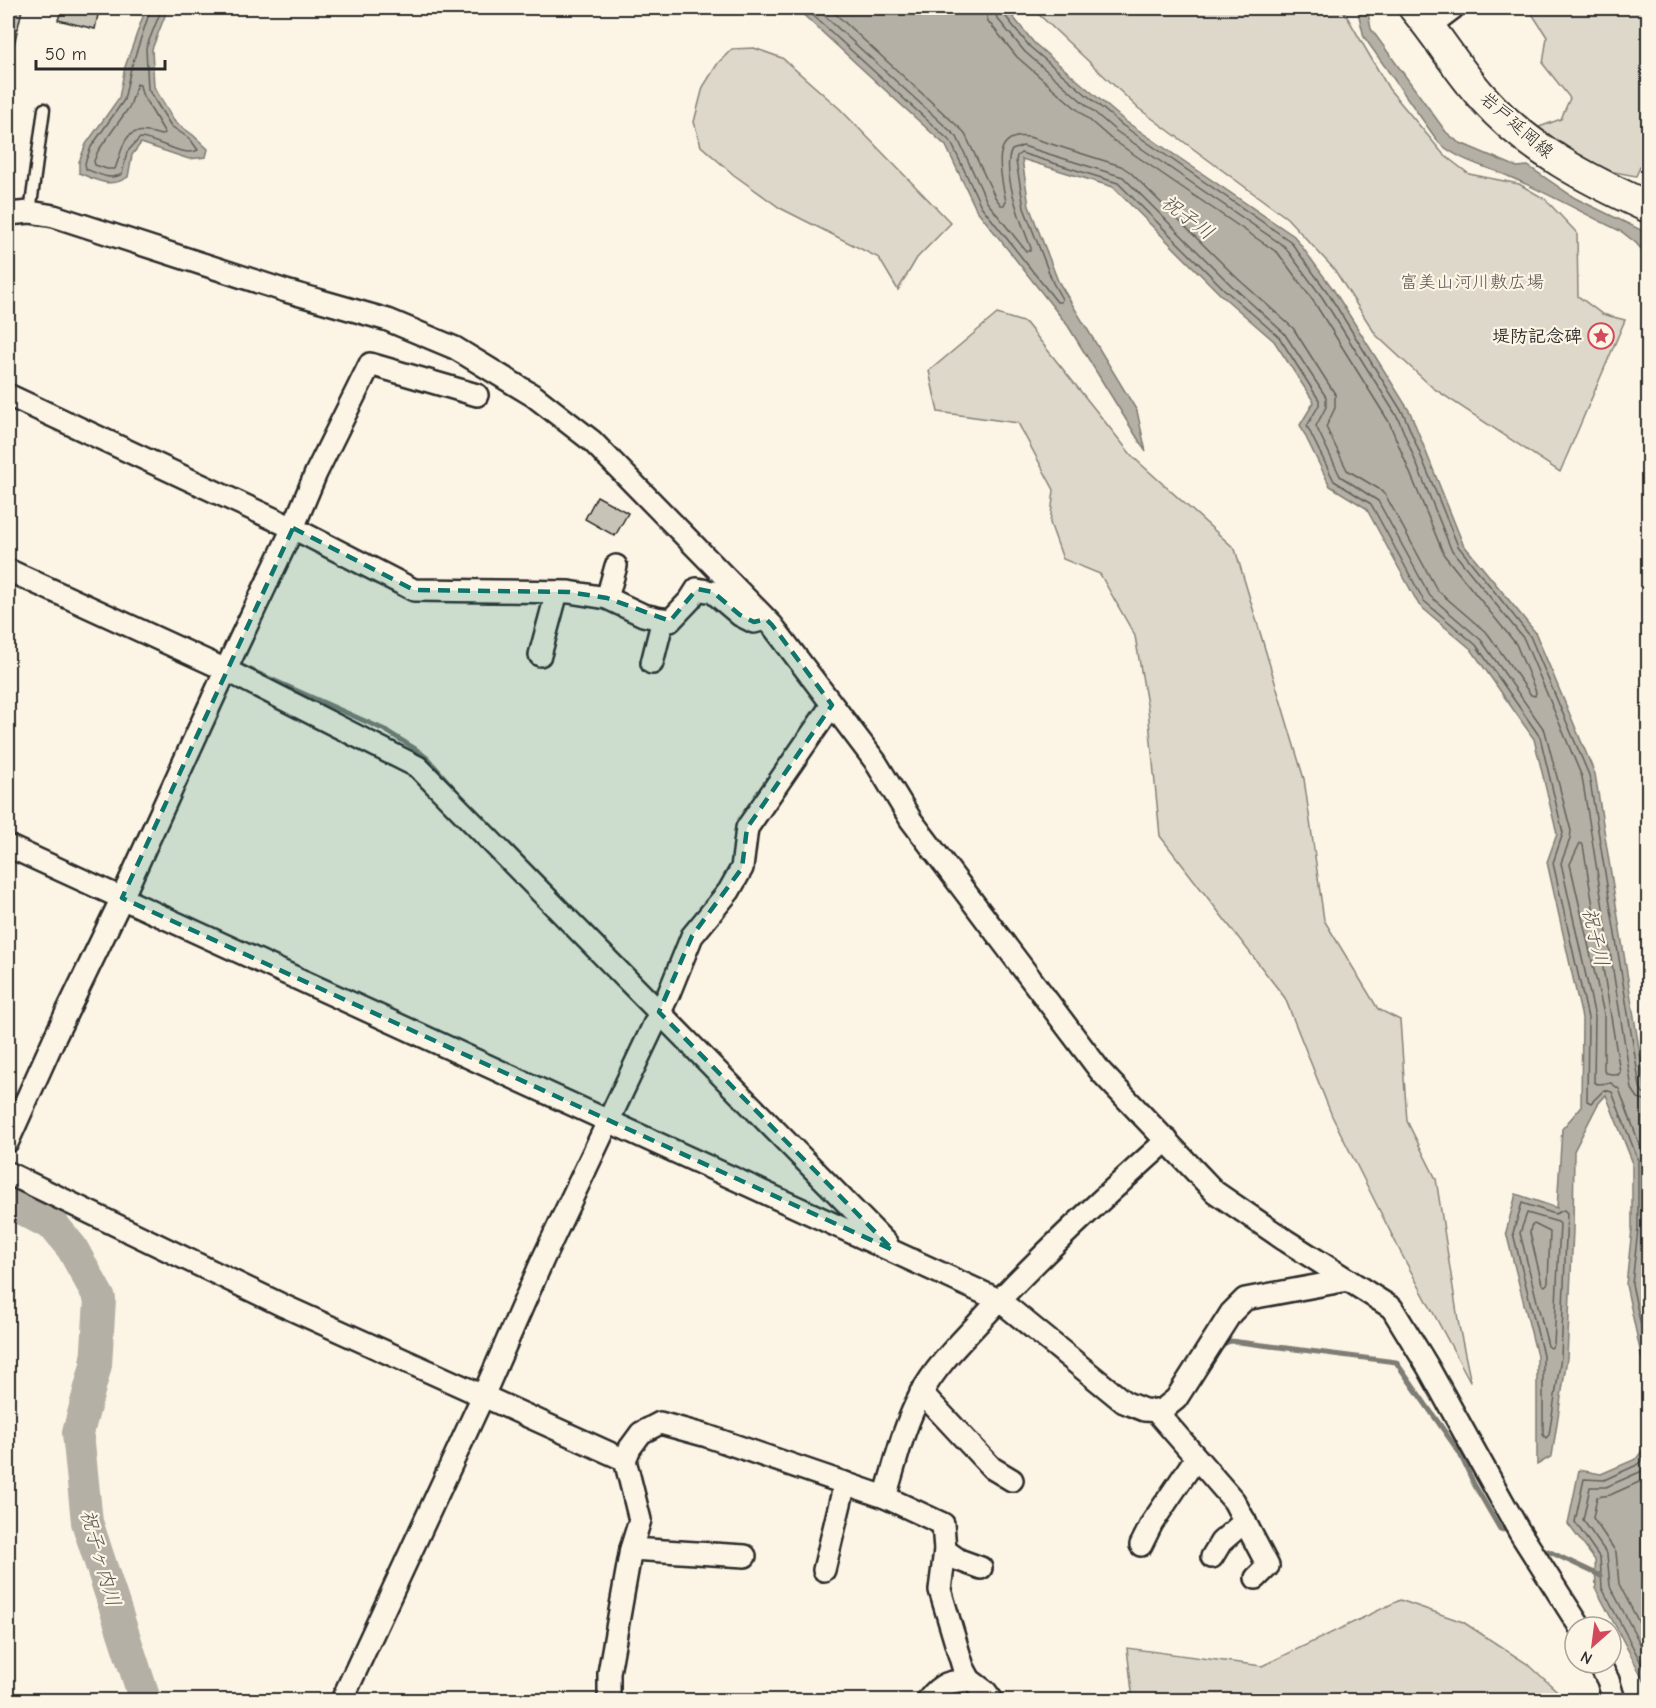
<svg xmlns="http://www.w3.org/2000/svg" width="1656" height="1708" font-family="'Comic Neue','Klee One',sans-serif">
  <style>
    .green { fill: #ded8ca; stroke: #84827a; stroke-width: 1.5 }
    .water { fill: #b4b0a5; stroke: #7d7b74; stroke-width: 1.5 }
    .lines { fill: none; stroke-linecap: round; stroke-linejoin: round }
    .shore { stroke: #62605c; stroke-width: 1.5 }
    .stream { stroke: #7d7b74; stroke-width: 5 }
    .river { stroke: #b4b0a5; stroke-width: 32 }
    .building { fill: #c8c3b7; stroke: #2b2b2b; stroke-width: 1.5 }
    .lane-casing { stroke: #2b2b2b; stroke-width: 15 }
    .street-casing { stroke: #2b2b2b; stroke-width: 26 }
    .secondary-casing { stroke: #2b2b2b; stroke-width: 34 }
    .lane { stroke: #fcf5e5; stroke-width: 10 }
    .street { stroke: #fcf5e5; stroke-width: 21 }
    .secondary { stroke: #fcf5e5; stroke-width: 30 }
    .marked { fill: #0f766e; fill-opacity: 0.2; stroke: #0f766e; stroke-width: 4.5; stroke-dasharray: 12 8; stroke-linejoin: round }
    .labels { text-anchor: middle; stroke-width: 4.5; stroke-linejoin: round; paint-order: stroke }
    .street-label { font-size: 18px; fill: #2b2b2b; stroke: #fcf5e5 }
    .park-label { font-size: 18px; fill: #585653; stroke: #fcf5e5 }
    .poi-label { font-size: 18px; font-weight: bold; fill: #2b2b2b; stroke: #fcf5e5; text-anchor: end }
    .water-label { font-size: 20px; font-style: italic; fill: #545350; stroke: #fcf5e5 }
  </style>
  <rect width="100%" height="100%" fill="#fcf5e5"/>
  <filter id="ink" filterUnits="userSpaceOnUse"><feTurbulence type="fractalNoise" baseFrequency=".0167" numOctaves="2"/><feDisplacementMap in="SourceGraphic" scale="12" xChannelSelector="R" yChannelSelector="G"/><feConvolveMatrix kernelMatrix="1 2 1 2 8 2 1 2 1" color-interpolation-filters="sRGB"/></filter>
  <g filter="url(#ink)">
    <g class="green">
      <polygon points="1032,8 1342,8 1389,89 1444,155 1469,174 1519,184 1545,199 1577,233 1578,296 1602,314 1625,320 1560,472 1433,388 1376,335 1334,269 1287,218 1138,108"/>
      <polygon points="1531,8 1648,8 1648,149 1636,176 1603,170 1534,129 1561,119 1570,98 1543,64 1547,37 1531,12"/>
      <polygon points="754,48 782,58 840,109 951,223 917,258 898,290 879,258 780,208 734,175 701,146 694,122 703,87 718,63 732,49"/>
      <polygon points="997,314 1026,323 1133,457 1235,549 1304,779 1324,920 1378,1009 1400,1020 1407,1121 1436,1179 1459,1326 1471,1383 1401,1253 1332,1116 1285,998 1160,836 1148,710 1135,636 1100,574 1063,559 1050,523 1054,490 1018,423 938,412 929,371"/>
      <polygon points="1400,1600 1463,1622 1529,1665 1567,1700 1133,1700 1127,1648 1262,1666"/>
    </g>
    <g class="water">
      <path d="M146,8H168L152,49L154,87L175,122L193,135L208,149L206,157L189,159L141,143L132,155L128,177C110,189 97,180 79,173V162L86,144L119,98L125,67Z"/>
      <polygon points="796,8 1006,8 1034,43 1125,121 1294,236 1333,289 1410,412 1463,544 1535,632 1595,774 1648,1104 1648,1387 1626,1285 1632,1229 1632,1161 1606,1095 1598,1104 1574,1151 1573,1230 1567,1358 1552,1456 1537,1465 1537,1356 1506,1232 1516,1194 1557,1208 1562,1129 1581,1107 1582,1018 1547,862 1557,834 1534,739 1471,649 1419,605 1366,508 1330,486 1300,425 1314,402 1274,341 1221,295 1113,187 1022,159 1029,206 1058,281 1137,411 1146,452 1068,326 976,209 946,146"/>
      <path d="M1357,8H1367L1371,29L1446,132L1458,142L1517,167L1528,166L1575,198L1641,230L1648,239V257L1636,243L1622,232C1584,214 1548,193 1510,177C1485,166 1460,161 1439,143L1364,37Z"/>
      <polygon points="1648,1443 1648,1688 1596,1589 1595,1560 1568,1524 1579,1470 1601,1474 1636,1459"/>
    </g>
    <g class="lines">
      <g class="shore">
        <path d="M151,8L131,68L124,100L91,147L85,163L86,169C98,174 111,181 122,174L127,152L140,138C157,139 184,158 198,150L190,139L171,126L148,89L146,48L162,8"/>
        <polyline points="805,8 951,142 981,206 1057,302 1061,302 1062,299 1053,283 1024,208 1016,161 1017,156 1021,153 1118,183 1225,290 1279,337 1319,400 1319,405 1307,426 1334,481 1371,504 1424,601 1476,645 1540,737 1563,833 1553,863 1588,1018 1587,1101 1591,1103 1604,1090 1612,1092 1638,1160 1638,1229 1632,1284 1648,1359"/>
        <path d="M816,8L957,137L987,202L1026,251H1030L1031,248C1023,228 1000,169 1012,150L1023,146L1123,177L1231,285L1284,333L1326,397V407L1316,426L1340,476L1378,501L1430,596L1481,640L1545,731L1571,831L1570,839L1561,863L1595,1017L1594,1082L1597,1084L1611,1083L1619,1089L1645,1159V1230L1640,1284L1648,1324"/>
        <path d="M829,8L964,132L995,197L1001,205H1004L1006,202C1002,179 987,131 1029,137L1121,166L1130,172L1237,278L1293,328L1335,394V408L1326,427L1347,470L1379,489L1386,496L1437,590L1488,634L1531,695L1535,696L1536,692L1516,644L1444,555L1389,422L1314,302L1278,253L1110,138L1017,57L988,21L985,8"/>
        <polyline points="994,8 997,18 1025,52 1116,131 1284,246 1322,297 1398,418 1451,549 1524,639 1582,777 1632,1089 1638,1098 1648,1101"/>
        <polyline points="1001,8 1003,13 1030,47 1122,125 1290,241 1328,293 1404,415 1458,546 1530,636 1589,775 1640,1087 1643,1093 1648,1094"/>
        <path d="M137,84L140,85L142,94L165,133L161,135C124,124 126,139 115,169H107L95,165L94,161L98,151L130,106Z"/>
        <polygon points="1580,843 1583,845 1620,1072 1618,1075 1606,1073 1604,1071 1604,1014 1570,864"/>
        <polygon points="1522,1203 1555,1214 1564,1210 1567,1213 1561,1357 1549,1435 1546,1438 1543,1435 1543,1355 1513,1233"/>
        <polygon points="1527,1213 1558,1222 1560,1224 1554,1345 1551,1348 1548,1346 1520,1233"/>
        <polygon points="1534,1224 1550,1232 1548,1283 1545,1286 1542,1284 1530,1233 1531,1226"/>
        <polyline points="1648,1453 1639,1464 1604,1480 1584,1479 1575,1522 1600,1558 1602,1588 1648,1676"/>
        <polyline points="1648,1465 1642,1471 1606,1487 1590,1487 1583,1520 1607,1554 1610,1586 1648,1659"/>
        <polyline points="1648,1478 1610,1495 1597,1497 1593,1518 1616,1552 1619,1584 1648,1640"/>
      </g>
      <g class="stream">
        <polyline points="29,568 59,582"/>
        <polyline points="237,664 385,730 414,748 427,758 457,792"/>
        <polyline points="674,1012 694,1033"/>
        <polyline points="1217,1346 1231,1341 1396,1362 1459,1452 1474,1484 1500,1529 1503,1530"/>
        <polyline points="1548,1551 1601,1576"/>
      </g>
      <polyline class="river" points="8,1205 18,1207 54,1226 72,1248 100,1299 96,1365 78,1433 87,1522 145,1700"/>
    </g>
    <g class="building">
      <polygon points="8,8 22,10 13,49 8,49"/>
      <polygon points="62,8 88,8 99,10 95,29 58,20"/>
      <polygon points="597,496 628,513 615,536 585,519"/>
    </g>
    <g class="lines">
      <g class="lane-casing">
        <polyline id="lane" points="30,212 44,109"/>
      </g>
      <g class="street-casing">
        <g id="street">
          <polyline points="1429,26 1453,8"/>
          <polyline points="8,214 30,212 54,216 286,291 388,320 455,348 534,396 592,441 772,625 875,761 911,820 1101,1072 1215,1192 1285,1240 1392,1308 1428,1367 1519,1531 1580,1627"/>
          <polyline points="8,395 293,528 414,590 569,592 607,598 643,615 670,621 690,600 697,589 713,592 740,615 754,622 765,619"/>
          <polyline points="8,570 226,670 418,767 887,1244"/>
          <polyline points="607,598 616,566"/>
          <polyline points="540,655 557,592"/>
          <polyline points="652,663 663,619"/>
          <polyline points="8,846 999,1300 1124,1402 1144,1410 1161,1411 1176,1399 1231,1313 1245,1299 1348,1280"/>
          <polyline points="8,1141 54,1039 122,898 235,650 293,528 316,473 370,364 477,395"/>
          <polyline points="8,1173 284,1306 625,1460"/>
          <polyline points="921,1392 992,1468 1012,1480"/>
          <polyline points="1155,1410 1234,1501 1268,1566 1256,1578"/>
          <polyline points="885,1497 943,1524 945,1550 940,1590 963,1667 970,1680 986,1692 992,1700"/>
          <polyline points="1141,1545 1152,1523 1196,1458"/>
          <polyline points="631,1549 745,1556"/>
          <polyline points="945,1550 959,1560 981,1568"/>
          <polyline points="1212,1557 1221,1542 1245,1521"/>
          <polyline points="824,1570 845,1483"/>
          <polyline points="1599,1663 1608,1680 1614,1700"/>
          <polyline points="342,1700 483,1396 543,1259 669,993 692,936 729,891 742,868 747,828 832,705"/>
          <path d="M609,1700V1673L631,1549L640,1520L625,1460L630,1448L641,1433L660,1423L707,1436L885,1497C896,1462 903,1427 921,1394C936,1366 960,1343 981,1320C1039,1256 1103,1198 1167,1140"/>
          <path d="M928,1700C941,1683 950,1681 970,1680"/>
        </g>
      </g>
      <g class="secondary-casing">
        <path id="secondary" d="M1414,8C1439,37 1458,71 1484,99C1528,149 1589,180 1648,207"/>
      </g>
      <use href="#lane" class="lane"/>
      <use href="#street" class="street"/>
      <use href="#secondary" class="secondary"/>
    </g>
  </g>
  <path class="marked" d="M293,528L414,590L569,592L607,598L670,621L697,589L713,592L740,615L754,622L766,619L772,625L832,705L747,828L742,868L692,936L659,1012L893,1250L122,898Z"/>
  <defs>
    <g id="sight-ring" transform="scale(1.35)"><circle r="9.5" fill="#fcf5e5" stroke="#d1495b" stroke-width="1.5"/><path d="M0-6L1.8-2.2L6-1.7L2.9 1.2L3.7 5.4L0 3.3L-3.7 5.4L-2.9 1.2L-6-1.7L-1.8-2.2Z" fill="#d1495b"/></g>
  </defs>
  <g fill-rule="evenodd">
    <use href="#sight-ring" x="1601" y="336"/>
  </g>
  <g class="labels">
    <g class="street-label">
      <text transform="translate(1517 125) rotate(41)" y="6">岩戸延岡線</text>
    </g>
    <g class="park-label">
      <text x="1472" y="288">富美山河川敷広場</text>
    </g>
    <g class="poi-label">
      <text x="1582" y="342">堤防記念碑</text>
    </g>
    <g class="water-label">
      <text transform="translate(1188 217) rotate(37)" y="7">祝子川</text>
      <text transform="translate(1596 937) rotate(77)" y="7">祝子川</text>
      <text transform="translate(101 1558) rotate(74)" y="7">祝子ヶ内川</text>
    </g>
  </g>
  <rect width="1656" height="1708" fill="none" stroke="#fcf5e5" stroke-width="30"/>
  <rect x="15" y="15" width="1626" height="1678" fill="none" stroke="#2b2b2b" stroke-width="2" filter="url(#ink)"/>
  <g transform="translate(1593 1645) rotate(208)"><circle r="28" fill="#fcf5e5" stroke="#a8a49b" stroke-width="1.5"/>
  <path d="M0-4.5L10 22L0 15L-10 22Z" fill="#d1495b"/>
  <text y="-9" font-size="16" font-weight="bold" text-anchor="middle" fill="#2b2b2b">N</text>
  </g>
  <path d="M36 60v9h129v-9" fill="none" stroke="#2b2b2b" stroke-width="3"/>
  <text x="45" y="60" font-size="18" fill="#2b2b2b" stroke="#fcf5e5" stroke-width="4.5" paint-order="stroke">50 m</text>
</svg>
